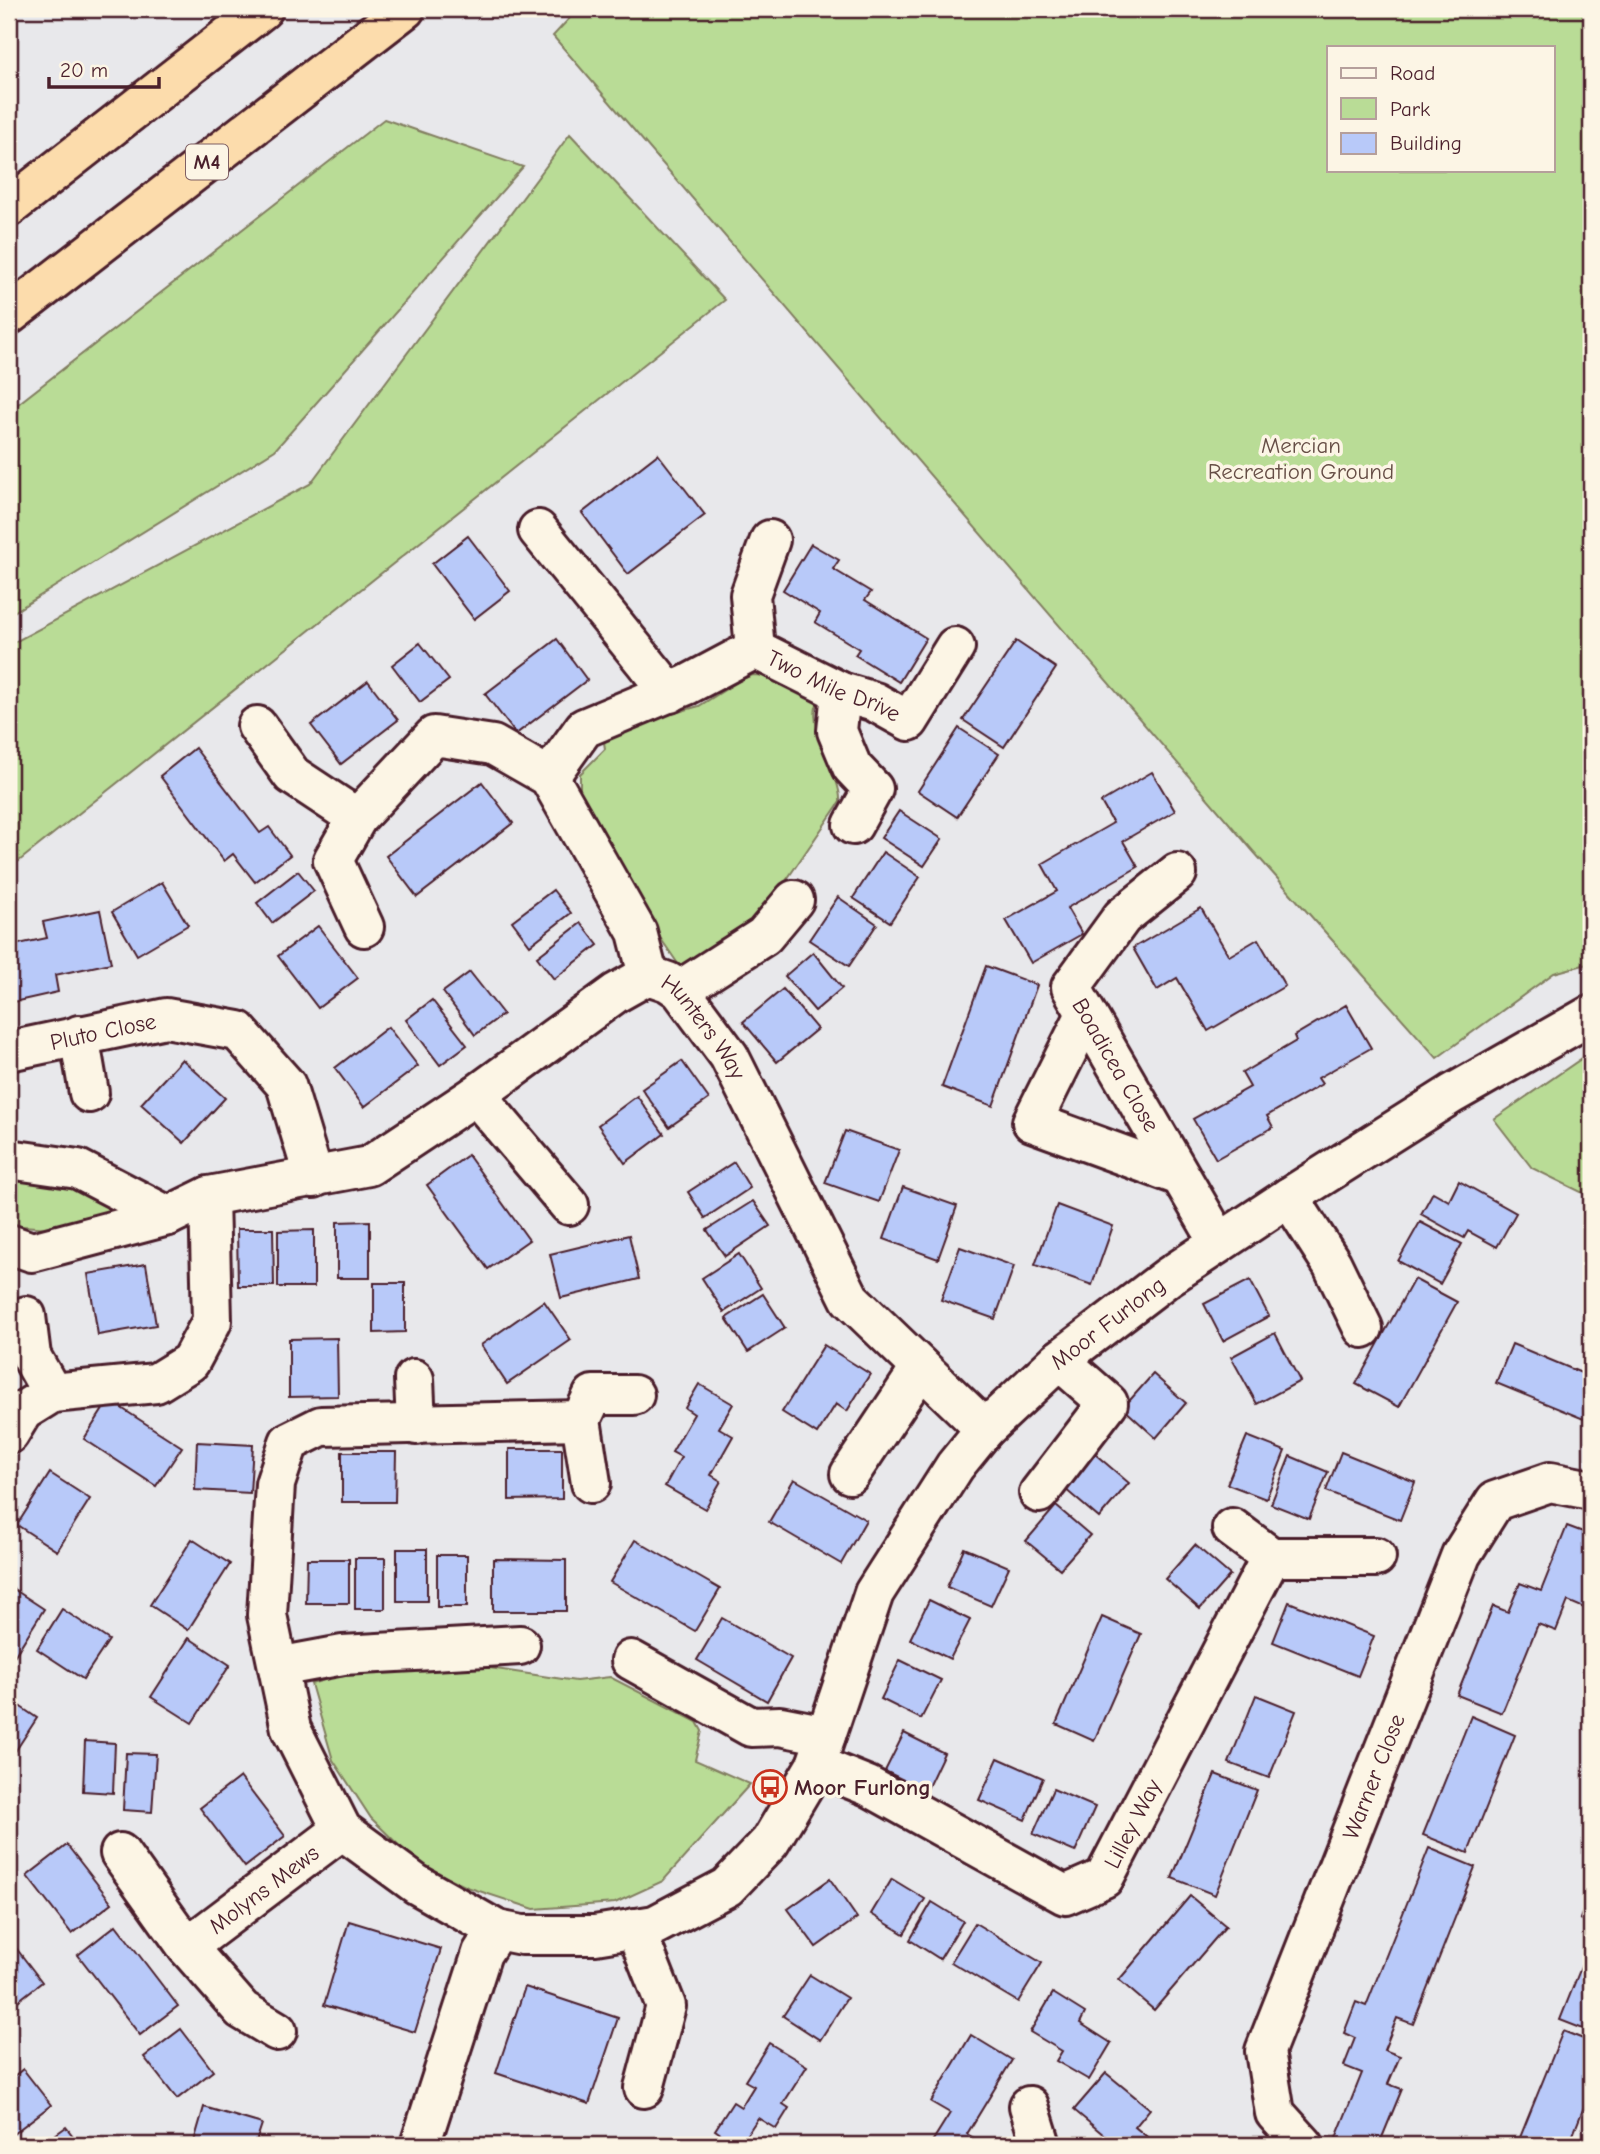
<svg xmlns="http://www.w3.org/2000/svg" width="1600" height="2154" font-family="'Comic Neue',sans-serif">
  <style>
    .green { fill: #b9dc96; stroke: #827e60; stroke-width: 2; fill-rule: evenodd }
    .building { fill: #b8c9f9; stroke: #4a1f2b; stroke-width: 2 }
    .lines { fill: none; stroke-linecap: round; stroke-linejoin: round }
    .minor-casing { stroke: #4a1f2b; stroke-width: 44 }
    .highway-casing { stroke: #4a1f2b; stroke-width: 44 }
    .minor { stroke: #fcf5e5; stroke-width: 38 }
    .highway { stroke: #fcdcac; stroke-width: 38 }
    .labels { text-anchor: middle; stroke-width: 7; stroke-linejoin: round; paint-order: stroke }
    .shield { fill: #fcf5e5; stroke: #7f5f63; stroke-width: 2 }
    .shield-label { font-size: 21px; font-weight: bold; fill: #4a1f2b }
    .park-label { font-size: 23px; fill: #664e46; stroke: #fcf5e5 }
    .street-label { font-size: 23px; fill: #4a1f2b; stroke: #fcf5e5 }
    .poi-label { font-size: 23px; font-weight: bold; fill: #4a1f2b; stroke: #fcf5e5; text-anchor: start }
  </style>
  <rect width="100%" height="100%" fill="#e8e8eb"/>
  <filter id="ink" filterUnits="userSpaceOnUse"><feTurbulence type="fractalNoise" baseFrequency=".0143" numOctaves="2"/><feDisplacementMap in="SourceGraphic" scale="14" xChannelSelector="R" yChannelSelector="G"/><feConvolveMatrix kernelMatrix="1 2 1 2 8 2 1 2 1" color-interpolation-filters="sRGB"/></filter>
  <g filter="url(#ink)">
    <g class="green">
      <path d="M578,9H1591V963L1554,973L1437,1058L1253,851L553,36ZM1329,47H1553V170H1329Z"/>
      <polygon points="384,119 523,167 275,450 9,615 9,411"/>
      <polygon points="570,134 725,300 9,869 9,645 310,484"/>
      <path d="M753,675L769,676L818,702C805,727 842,776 840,802L757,923L683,971L630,894L580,793V774L605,749L604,742L653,719L699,706L742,679Z"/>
      <polygon points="1591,1052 1591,1197 1532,1168 1494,1119"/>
      <polygon points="9,1176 72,1181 117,1213 49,1228 9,1225"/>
      <polygon points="442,1661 576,1681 610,1677 697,1722 702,1731 695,1760 750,1784 663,1881 615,1903 534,1909 467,1887 417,1863 371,1818 333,1760 311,1684 331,1678"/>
    </g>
    <g class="building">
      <polygon points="658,454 705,515 628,574 582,513"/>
      <polygon points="468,536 510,591 474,619 432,564"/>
      <polygon points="811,544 839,560 833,569 871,592 865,600 926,638 899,682 855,655 859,649 815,622 820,613 783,590"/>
      <polygon points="557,639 587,680 516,734 485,694"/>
      <polygon points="1016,641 1056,668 1004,747 963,720"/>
      <polygon points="420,643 449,680 420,702 392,665"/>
      <polygon points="368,681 398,720 341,764 311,725"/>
      <polygon points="959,728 999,754 957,817 918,791"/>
      <polygon points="195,748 260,833 269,827 290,855 255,882 233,854 224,861 160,776"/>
      <polygon points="1152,772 1175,811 1123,841 1138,867 1067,908 1082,934 1031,963 1006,920 1057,891 1042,864 1113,823 1101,802"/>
      <polygon points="482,782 513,823 417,897 386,856"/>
      <polygon points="899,811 942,839 924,866 881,838"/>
      <polygon points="883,852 920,877 890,922 853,898"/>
      <polygon points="298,871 314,891 272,923 257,903"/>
      <polygon points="162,882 188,925 137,955 112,912"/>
      <polygon points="553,890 571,913 530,945 512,921"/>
      <polygon points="838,897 877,924 849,966 809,940"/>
      <polygon points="1201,908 1229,956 1258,939 1285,986 1208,1031 1177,978 1157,990 1133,948"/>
      <polygon points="100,910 111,963 55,975 58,992 9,1003 9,946 47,938 43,922"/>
      <polygon points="581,923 598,945 554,979 537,957"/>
      <polygon points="318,926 358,978 318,1008 278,956"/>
      <polygon points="813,952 842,988 815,1011 785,976"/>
      <polygon points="986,966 1037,985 993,1106 942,1087"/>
      <polygon points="470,972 503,1014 475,1035 443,992"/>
      <polygon points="783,989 817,1029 777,1062 743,1022"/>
      <polygon points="432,1000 467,1045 440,1065 406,1020"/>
      <polygon points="1346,1005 1371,1048 1318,1078 1322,1084 1267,1116 1273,1127 1216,1159 1193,1119 1250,1087 1242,1073 1296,1041 1294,1036"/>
      <polygon points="388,1027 418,1066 364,1107 335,1068"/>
      <polygon points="182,1059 225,1098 184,1143 141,1104"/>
      <polygon points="682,1061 709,1099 669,1127 642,1089"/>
      <polygon points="637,1096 664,1134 625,1163 598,1125"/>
      <polygon points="845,1131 899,1150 879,1202 825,1183"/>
      <polygon points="468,1155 529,1240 488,1269 427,1185"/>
      <polygon points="734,1162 750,1188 705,1218 688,1192"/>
      <polygon points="1459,1181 1516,1213 1497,1247 1468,1231 1464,1238 1421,1214 1433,1192 1449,1201"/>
      <polygon points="903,1187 957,1206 938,1259 884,1239"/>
      <polygon points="753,1201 770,1226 725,1256 707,1230"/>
      <polygon points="1057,1205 1113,1226 1092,1285 1035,1265"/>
      <polygon points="370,1221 370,1278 337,1278 337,1222"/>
      <polygon points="1420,1222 1462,1244 1440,1284 1398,1261"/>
      <polygon points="237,1229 273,1229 274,1286 238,1286"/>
      <polygon points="314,1230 314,1287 278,1287 278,1231"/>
      <polygon points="629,1235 639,1279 561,1298 550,1254"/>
      <polygon points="960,1247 1014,1266 995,1319 941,1300"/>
      <polygon points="739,1254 761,1288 724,1312 702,1278"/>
      <polygon points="146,1264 156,1325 98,1335 88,1274"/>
      <polygon points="1414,1279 1457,1302 1399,1407 1356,1384"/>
      <polygon points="1250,1280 1269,1316 1223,1341 1204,1304"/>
      <polygon points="374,1283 405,1283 405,1332 374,1333"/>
      <polygon points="763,1294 785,1328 748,1352 726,1318"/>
      <polygon points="544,1301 571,1340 507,1384 481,1345"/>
      <polygon points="1275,1333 1300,1381 1257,1404 1231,1357"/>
      <polygon points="337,1338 338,1396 289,1397 289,1339"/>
      <polygon points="1512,1344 1591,1377 1591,1422 1496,1383"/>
      <polygon points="824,1345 870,1374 847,1411 836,1404 817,1434 782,1412"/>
      <polygon points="1153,1374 1186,1403 1156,1438 1123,1408"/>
      <polygon points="699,1384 733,1404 719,1428 733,1436 711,1475 721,1481 705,1509 665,1486 681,1457 672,1452 694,1414 685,1408"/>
      <polygon points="109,1400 182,1447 156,1486 84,1439"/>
      <polygon points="1247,1436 1285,1451 1266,1499 1227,1484"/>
      <polygon points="197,1442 253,1445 250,1493 195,1490"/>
      <polygon points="509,1449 562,1449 562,1499 509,1500"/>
      <polygon points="342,1452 396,1452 395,1502 342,1502"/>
      <polygon points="1341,1452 1415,1482 1400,1520 1326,1491"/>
      <polygon points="1095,1454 1129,1483 1099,1518 1065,1489"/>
      <polygon points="1290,1456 1328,1472 1309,1519 1271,1504"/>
      <polygon points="50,1473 90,1499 57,1551 17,1525"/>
      <polygon points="794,1479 866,1520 841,1564 769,1522"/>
      <polygon points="1056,1506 1090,1535 1060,1569 1026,1541"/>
      <polygon points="1567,1526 1591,1535 1591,1590 1584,1608 1568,1601 1556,1631 1538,1624 1502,1713 1457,1695 1493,1606 1508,1612 1520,1583 1541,1591"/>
      <polygon points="192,1539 230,1564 188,1630 150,1605"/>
      <polygon points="635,1540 720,1589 695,1631 610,1582"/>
      <polygon points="1195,1545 1230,1575 1200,1609 1165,1579"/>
      <polygon points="964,1548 1009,1567 991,1606 947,1587"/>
      <rect x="397" y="1549" width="30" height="52"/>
      <rect x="437" y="1555" width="30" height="52"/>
      <rect x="355" y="1558" width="30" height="51"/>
      <polygon points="307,1559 349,1559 349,1603 306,1603"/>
      <polygon points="493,1559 566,1560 566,1611 493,1611"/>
      <polygon points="9,1586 44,1609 15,1655 9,1651"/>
      <polygon points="929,1600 970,1620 950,1659 910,1639"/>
      <polygon points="1289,1602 1374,1636 1358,1676 1273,1642"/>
      <polygon points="62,1609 109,1640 83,1679 37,1649"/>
      <polygon points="1102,1617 1141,1634 1094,1741 1056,1724"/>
      <polygon points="722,1618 791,1658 767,1701 697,1660"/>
      <polygon points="189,1638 230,1665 192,1723 151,1697"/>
      <polygon points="900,1660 941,1680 921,1719 881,1699"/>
      <polygon points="1256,1695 1296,1711 1269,1778 1229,1763"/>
      <polygon points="9,1699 37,1718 9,1761"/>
      <polygon points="1471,1716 1515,1735 1468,1853 1423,1835"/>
      <polygon points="904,1733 944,1753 926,1791 885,1771"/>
      <polygon points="85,1741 115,1743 113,1793 83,1791"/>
      <polygon points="126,1753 156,1754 152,1812 123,1810"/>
      <polygon points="998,1758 1043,1778 1025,1820 979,1800"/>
      <polygon points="1215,1774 1257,1790 1215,1895 1172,1878"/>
      <polygon points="240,1777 285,1836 245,1867 200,1808"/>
      <polygon points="1053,1789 1095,1807 1075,1852 1033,1834"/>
      <polygon points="67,1845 112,1903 72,1934 27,1876"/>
      <polygon points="1429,1848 1475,1867 1413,2024 1397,2018 1384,2050 1400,2056 1388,2084 1402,2089 1379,2145 1353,2145 1336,2138 1362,2073 1344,2066 1355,2038 1344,2033 1356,2002 1366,2006"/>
      <polygon points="830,1879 857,1918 816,1947 788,1909"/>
      <polygon points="892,1879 925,1899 904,1934 871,1914"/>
      <polygon points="1591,1890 1591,1924 1580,1919"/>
      <polygon points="1190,1896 1226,1926 1154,2010 1119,1980"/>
      <polygon points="932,1902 963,1921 940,1959 910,1940"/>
      <polygon points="349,1921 441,1949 415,2032 324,2005"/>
      <polygon points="975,1923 1042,1963 1018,2002 951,1962"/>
      <polygon points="116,1925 178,2006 140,2035 78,1955"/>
      <polygon points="1591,1942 1591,2032 1560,2020"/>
      <polygon points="16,1948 42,1982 9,2008 9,1953"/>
      <polygon points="810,1975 847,1998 820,2040 783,2016"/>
      <polygon points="525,1987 618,2018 589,2104 496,2073"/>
      <polygon points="1053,1993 1085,2013 1080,2023 1111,2043 1089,2080 1056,2061 1062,2051 1030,2032"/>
      <polygon points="181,2029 213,2071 177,2099 144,2057"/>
      <polygon points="1563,2031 1591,2042 1591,2089 1569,2145 1517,2145"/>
      <polygon points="971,2035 1012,2060 967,2134 986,2145 930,2145 950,2113 931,2102"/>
      <polygon points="769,2043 807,2066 783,2104 789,2108 776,2129 758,2118 740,2145 723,2145 728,2139 715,2130 733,2102 741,2107 754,2086 745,2081"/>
      <polygon points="23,2069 51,2105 13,2134 9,2128 9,2080"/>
      <polygon points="1106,2073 1150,2109 1135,2127 1157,2145 1116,2145 1074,2110"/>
      <polygon points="204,2107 262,2124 255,2145 193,2145"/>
      <polygon points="66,2127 80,2145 41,2145"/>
    </g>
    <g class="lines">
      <g class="minor-casing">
        <g id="minor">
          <polyline points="538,530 670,693"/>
          <polyline points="755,649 750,595 770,540"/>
          <polyline points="841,692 837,731 852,767 873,789 853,825"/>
          <polyline points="257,726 292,775 357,818"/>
          <path id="s1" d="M549,777L584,728L687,685L755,649L841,692L875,702L909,721L955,647"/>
          <path id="s2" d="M1177,873L1122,917L1071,987L1219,1242"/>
          <polyline points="364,927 333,860 357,818 434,736 493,745 549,777 637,932 648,975"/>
          <polyline points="680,990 764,936 794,900"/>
          <polyline points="1086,1014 1032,1122 1180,1176"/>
          <polyline points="79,1035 89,1093"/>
          <path id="s3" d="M9,1051L166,1018L238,1031L286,1085L314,1178"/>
          <polyline points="476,1095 569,1205"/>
          <polyline points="9,1159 78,1169 168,1216"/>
          <polyline points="1289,1197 1332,1264 1363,1328"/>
          <path id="s4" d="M9,1244L32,1252L168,1216L209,1196L369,1166L476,1095L616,993L648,975L668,982L680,990L729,1056L850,1299L985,1429"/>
          <polyline points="26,1316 31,1356 52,1393"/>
          <polyline points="414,1379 416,1425"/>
          <polyline points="9,1434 23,1411 52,1393 156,1383 190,1362 212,1321 209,1196"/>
          <polyline points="850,1474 920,1369"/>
          <polyline points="591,1483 581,1420 593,1395 634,1395"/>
          <polyline points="1039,1493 1108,1403 1059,1360"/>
          <polyline points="1232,1528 1271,1557 1376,1557"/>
          <polyline points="631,1660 751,1727 780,1726 826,1735"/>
          <polyline points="278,1667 343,1655 520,1645"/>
          <path id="s5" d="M816,1765L868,1786L1065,1895L1104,1878L1271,1557"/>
          <polyline points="120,1853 187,1947 242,2010 277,2031"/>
          <polyline points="635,1928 666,2006 644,2088"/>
          <polyline points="497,1930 416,1884 342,1830 291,1729 267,1615 275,1484 289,1442 321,1426 581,1420"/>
          <path id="s6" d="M187,1947L342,1830"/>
          <polyline points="1029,2106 1041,2145"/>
          <path id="s7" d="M420,2145L482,1953L497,1930L522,1935H595L655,1925L727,1887L770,1842L816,1765L874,1593L955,1466L985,1429L1059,1360L1168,1277L1289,1197L1452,1094L1591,1015"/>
          <path id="s8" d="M1304,2145L1275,2113L1265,2051L1461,1555L1495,1501L1550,1482L1591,1490"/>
        </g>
      </g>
      <g class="highway-casing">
        <g id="highway">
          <polyline points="9,207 263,9"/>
          <polyline points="9,315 405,9"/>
        </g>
      </g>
      <use href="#minor" class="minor"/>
      <use href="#highway" class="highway"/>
    </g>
  </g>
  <defs>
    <g id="bus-ring" transform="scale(1.75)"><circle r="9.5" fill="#fcf5e5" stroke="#c8321e" stroke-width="1.5"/><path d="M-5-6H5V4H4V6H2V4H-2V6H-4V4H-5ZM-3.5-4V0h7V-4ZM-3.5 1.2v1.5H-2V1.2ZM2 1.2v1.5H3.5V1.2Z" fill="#c8321e"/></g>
  </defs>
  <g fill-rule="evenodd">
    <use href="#bus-ring" x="770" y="1787"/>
  </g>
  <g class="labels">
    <rect class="shield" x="186" y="144.5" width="42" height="35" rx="5"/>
    <g class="shield-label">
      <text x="207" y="169">M4</text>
    </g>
    <g class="park-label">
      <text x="1301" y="453">Mercian<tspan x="1301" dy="26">Recreation Ground</tspan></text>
    </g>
    <g class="street-label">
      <text dy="8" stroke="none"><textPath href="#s1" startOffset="336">Two Mile Drive</textPath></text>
      <text dy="8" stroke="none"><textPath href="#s3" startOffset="96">Pluto Close</textPath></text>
      <text dy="8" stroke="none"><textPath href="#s4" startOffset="791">Hunters Way</textPath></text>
      <text dy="8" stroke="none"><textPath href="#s2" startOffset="247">Boadicea Close</textPath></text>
      <text dy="8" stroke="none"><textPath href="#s7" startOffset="1164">Moor Furlong</textPath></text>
      <text dy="8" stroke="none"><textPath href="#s8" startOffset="401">Warner Close</textPath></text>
      <text dy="8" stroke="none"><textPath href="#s5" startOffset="385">Lilley Way</textPath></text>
      <text dy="8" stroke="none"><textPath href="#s6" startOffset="96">Molyns Mews</textPath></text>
    </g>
    <g class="poi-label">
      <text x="794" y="1795">Moor Furlong</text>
    </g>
  </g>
  <rect width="1600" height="2154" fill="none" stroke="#fcf5e5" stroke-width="35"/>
  <rect x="18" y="18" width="1565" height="2119" fill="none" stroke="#4a1f2b" stroke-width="2.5" filter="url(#ink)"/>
  <rect x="1327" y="46" width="228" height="126" fill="#fcf5e5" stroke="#b59f9b" stroke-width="2"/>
  <rect x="1341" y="68" width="35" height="10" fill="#fcf5e5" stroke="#b59f9b" stroke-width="2"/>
  <text x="1390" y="80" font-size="21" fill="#4a1f2b">Road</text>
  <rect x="1341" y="98" width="35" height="21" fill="#b9dc96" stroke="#b59f9b" stroke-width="2"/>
  <text x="1390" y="116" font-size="21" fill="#4a1f2b">Park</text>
  <rect x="1341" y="133" width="35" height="21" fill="#b8c9f9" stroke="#b59f9b" stroke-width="2"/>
  <text x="1390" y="150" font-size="21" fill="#4a1f2b">Building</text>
  <path d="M49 77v10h110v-10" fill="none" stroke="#4a1f2b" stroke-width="3.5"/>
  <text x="60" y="77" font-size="21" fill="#4a1f2b" stroke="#fcf5e5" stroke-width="5" paint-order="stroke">20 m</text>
</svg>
